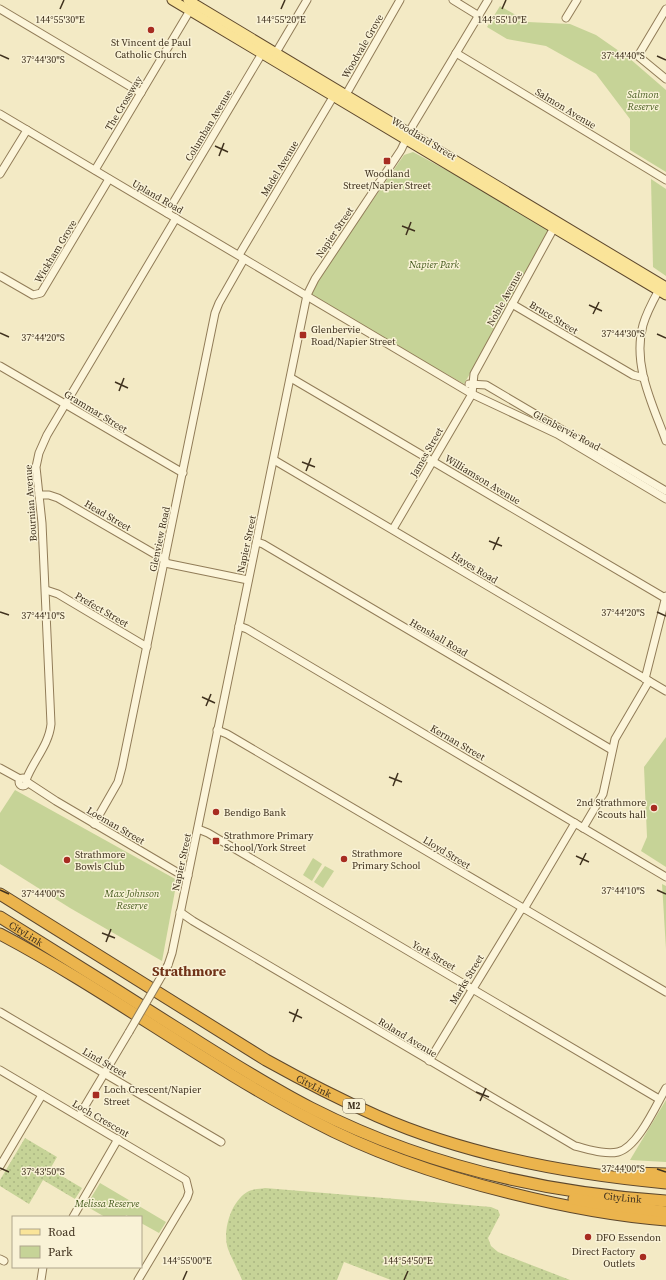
<svg xmlns="http://www.w3.org/2000/svg" width="666" height="1280" font-family="'Source Serif 4',serif">
  <style>
    .grass { fill: url(#grass-dots) }
    .park { fill: #c6d397 }
    .lines { fill: none; stroke-linecap: round; stroke-linejoin: round }
    .minor-casing { stroke: #917c58; stroke-width: 9 }
    .major-casing { stroke: #5e482d; stroke-width: 11 }
    .highway-casing { stroke: #5e482d; stroke-width: 13 }
    .minor { stroke: #fcf5da; stroke-width: 7 }
    .major { stroke: #fae499; stroke-width: 9 }
    .highway { stroke: #ebb44d; stroke-width: 11 }
    .minor-bridge-casing { stroke: #917c58; stroke-width: 9; stroke-linecap: butt }
    .minor-bridge { stroke: #fcf5da; stroke-width: 7 }
    .ticks { fill: none; stroke: #3f311e; stroke-width: 1.5 }
    .poi-dot { fill: #a72c21; stroke: #f9f2d6; stroke-width: 1.5 }
    .labels { text-anchor: middle; stroke-width: 3; stroke-linejoin: round; paint-order: stroke }
    .shield { fill: #f9f2d6; stroke: #776b55; stroke-width: 1 }
    .shield-label { font-size: 9px; font-weight: bold; fill: #3f311e }
    .poi-label { font-size: 10px; fill: #3f311e; stroke: #f9f2d6; text-anchor: start }
    .street-label { font-size: 10px; fill: #3f311e; stroke: #f9f2d6 }
    .park-label { font-size: 10px; font-style: italic; fill: #495e22; stroke: #f9f2d6 }
    .district-label { font-size: 14px; font-weight: bold; fill: #713318; stroke: #f9f2d6 }
    .ticks-label { font-size: 10px; text-anchor: middle; fill: #3f311e; stroke: #f9f2d6; stroke-width: 3; stroke-linejoin: round; paint-order: stroke }
  </style>
  <defs>
    <pattern id="grass-dots" width="8" height="8" patternUnits="userSpaceOnUse"><rect width="8" height="8" fill="#c6d397"/><path d="M2 2h.1M6 6h.1" fill="none" stroke="#abb682" stroke-width="1.8" stroke-linecap="round"/></pattern>
  </defs>
  <rect width="100%" height="100%" fill="#f3eac5"/>
  <g class="grass">
    <polygon points="25,1138 57,1157 50,1169 82,1188 75,1199 43,1180 29,1204 0,1186 0,1180"/>
    <path d="M265,1188L491,1207L498,1210L500,1215L488,1238L491,1246L498,1252L570,1280H391L344,1262L337,1280H242C238,1270 232,1259 228,1249C222,1231 231,1200 249,1191C253,1189 260,1189 265,1188Z"/>
  </g>
  <g class="park">
    <polygon points="500,6 528,22 570,24 596,35 629,58 666,90 666,172 630,150 630,119 596,74 546,46 507,39 487,27"/>
    <polygon points="413,152 554,228 464,384 307,295 404,155"/>
    <polygon points="651,179 666,189 666,276 653,267"/>
    <polygon points="666,737 666,867 641,851 647,837 644,767"/>
    <polygon points="15,790 177,880 162,961 70,908 0,864 0,813"/>
    <polygon points="313,858 322,864 312,881 303,875"/>
    <polygon points="325,866 334,871 323,888 314,882"/>
    <polygon points="662,884 666,886 666,949"/>
    <polygon points="666,1100 666,1162 630,1160"/>
    <polygon points="100,1183 166,1222 159,1233 141,1223 141,1217 130,1217 126,1215 125,1217 105,1217 86,1206"/>
  </g>
  <g class="lines">
    <g class="minor-casing">
      <g id="minor">
        <polyline points="453,0 479,16"/>
        <polyline points="0,9 141,93"/>
        <polyline points="666,9 638,56 666,79"/>
        <polyline points="566,18 577,0"/>
        <polyline points="456,53 666,180"/>
        <polyline points="274,56 307,0"/>
        <polyline points="344,98 400,0"/>
        <polyline points="0,114 472,394 557,434 666,499"/>
        <polyline points="95,170 192,7"/>
        <polyline points="0,174 27,130"/>
        <polyline points="167,213 264,50"/>
        <polyline points="239,255 336,92"/>
        <polyline points="0,276 33,295 41,293 109,179"/>
        <path d="M661,286C654,299 647,311 643,325C632,365 653,405 666,441"/>
        <polyline points="512,304 633,375 644,378"/>
        <polyline points="0,366 183,473"/>
        <polyline points="291,378 665,598"/>
        <polyline points="469,384 486,385 666,491"/>
        <polyline points="274,460 666,691"/>
        <polyline points="39,495 49,495 58,498 165,560"/>
        <polyline points="393,529 472,394 474,374 556,224"/>
        <polyline points="257,542 263,544 612,750"/>
        <polyline points="165,563 248,580"/>
        <polyline points="46,590 58,594 147,647"/>
        <polyline points="239,626 247,629 666,877"/>
        <polyline points="645,679 666,596"/>
        <polyline points="217,730 227,734 666,992"/>
        <polyline points="0,768 20,779"/>
        <circle cx="23" cy="782" r="4"/>
        <path d="M26,780C33,761 49,745 51,724L42,523L36,467L39,453L47,435L176,218"/>
        <polyline points="27,782 56,801 180,874 188,876"/>
        <polyline points="94,824 118,782 122,767 215,313 219,303 244,259"/>
        <polyline points="583,828 603,794 615,739 649,681"/>
        <polyline points="198,829 208,833 659,1099"/>
        <polyline points="524,909 575,823"/>
        <path d="M180,912L193,921L575,1146C588,1149 605,1155 618,1152C638,1147 656,1105 666,1088"/>
        <polyline points="168,965 172,953 307,295 315,279 401,150 413,125 488,0"/>
        <polyline points="0,1012 221,1142"/>
        <polyline points="429,1061 522,908"/>
        <polyline points="0,1070 186,1180 189,1192 187,1198 138,1280"/>
        <polyline points="79,1116 129,1032"/>
        <polyline points="0,1166 42,1095"/>
        <polyline points="73,1217 118,1139"/>
        <polyline points="0,1259 4,1261"/>
        <polyline points="41,1280 43,1267"/>
      </g>
    </g>
    <g class="major-casing">
      <g id="major">
        <polyline points="172,0 666,295"/>
        <polyline points="188,0 666,287"/>
      </g>
    </g>
    <g class="highway-casing">
      <g id="highway">
        <path id="s1" d="M0,894L266,1060C302,1080 339,1099 377,1116C468,1156 568,1174 666,1183"/>
        <path id="s2" d="M0,917C58,953 117,990 175,1027C220,1055 264,1084 311,1108C421,1164 543,1193 666,1201"/>
        <path d="M0,934C108,991 205,1065 313,1121C375,1154 442,1176 510,1193C562,1206 613,1216 666,1220"/>
        <polyline points="632,1173 666,1174"/>
        <polyline points="574,1199 596,1203 666,1212"/>
      </g>
    </g>
    <use href="#minor" class="minor"/>
    <use href="#major" class="major"/>
    <use href="#highway" class="highway"/>
    <g class="minor-bridge-casing">
      <polyline id="minor-bridge" points="129,1032 168,965"/>
    </g>
    <use href="#minor-bridge" class="minor-bridge"/>
  </g>
  <path class="ticks" d="M60,9L64,0M281,9L285,0M502,9L506,0M0,55L9,59M657,56L666,60M215,146L228,152M219,156L224,143M402,226L415,231M406,235L411,222M589,305L602,311M593,314L599,302M0,333L9,337M657,334L666,338M115,382L128,388M119,391L124,378M302,462L315,467M306,471L311,458M489,541L502,546M493,550L499,537M0,612L9,615M657,612L666,616M202,697L215,703M206,706L211,694M389,777L402,782M393,786L398,773M576,856L589,862M580,865L586,853M0,890L9,894M657,890L666,894M102,933L115,938M106,942L111,929M289,1012L302,1018M293,1022L298,1009M476,1092L489,1097M480,1101L486,1088M0,1168L9,1172M657,1169L666,1172M183,1280L187,1271M404,1280L408,1271"/>
  <g class="poi-dot">
    <circle cx="151" cy="30" r="4"/>
    <rect x="383" y="157" width="8" height="8" rx="2"/>
    <rect x="299" y="331" width="8" height="8" rx="2"/>
    <circle cx="654" cy="808" r="4"/>
    <circle cx="216" cy="812" r="4"/>
    <rect x="212" y="837" width="8" height="8" rx="2"/>
    <circle cx="344" cy="859" r="4"/>
    <circle cx="67" cy="860" r="4"/>
    <rect x="92" y="1091" width="8" height="8" rx="2"/>
    <circle cx="588" cy="1237" r="4"/>
    <circle cx="643" cy="1257" r="4"/>
  </g>
  <g class="labels">
    <rect class="shield" x="343" y="1099" width="22" height="14" rx="3"/>
    <g class="shield-label">
      <text x="354" y="1109">M2</text>
    </g>
    <g class="poi-label">
      <text x="151" y="46" text-anchor="middle">St Vincent de Paul<tspan x="151" dy="12">Catholic Church</tspan></text>
      <text x="387" y="177" text-anchor="middle">Woodland<tspan x="387" dy="12">Street/Napier Street</tspan></text>
      <text x="311" y="333">Glenbervie<tspan x="311" dy="12">Road/Napier Street</tspan></text>
      <text x="646" y="806" text-anchor="end">2nd Strathmore<tspan x="646" dy="12">Scouts hall</tspan></text>
      <text x="224" y="816">Bendigo Bank</text>
      <text x="224" y="839">Strathmore Primary<tspan x="224" dy="12">School/York Street</tspan></text>
      <text x="352" y="857">Strathmore<tspan x="352" dy="12">Primary School</tspan></text>
      <text x="75" y="858">Strathmore<tspan x="75" dy="12">Bowls Club</tspan></text>
      <text x="104" y="1093">Loch Crescent/Napier<tspan x="104" dy="12">Street</tspan></text>
      <text x="596" y="1241">DFO Essendon</text>
      <text x="635" y="1255" text-anchor="end">Direct Factory<tspan x="635" dy="12">Outlets</tspan></text>
    </g>
    <g class="street-label">
      <text transform="translate(362 46) rotate(-60)" y="4">Woodvale Grove</text>
      <text transform="translate(123 103) rotate(-59)" y="4">The Crossway</text>
      <text transform="translate(566 108) rotate(31)" y="4">Salmon Avenue</text>
      <text transform="translate(208 125) rotate(-59)" y="4">Columban Avenue</text>
      <text transform="translate(424 138) rotate(31)" y="4">Woodland Street</text>
      <text transform="translate(279 168) rotate(-59)" y="4">Madel Avenue</text>
      <text transform="translate(158 196) rotate(30)" y="4">Upland Road</text>
      <text transform="translate(334 232) rotate(-56)" y="4">Napier Street</text>
      <text transform="translate(55 251) rotate(-59)" y="4">Wickham Grove</text>
      <text transform="translate(504 298) rotate(-61)" y="4">Noble Avenue</text>
      <text transform="translate(554 317) rotate(31)" y="4">Bruce Street</text>
      <text transform="translate(96 411) rotate(31)" y="4">Grammar Street</text>
      <text transform="translate(567 430) rotate(28)" y="4">Glenbervie Road</text>
      <text transform="translate(426 452) rotate(-60)" y="4">James Street</text>
      <text transform="translate(483 479) rotate(31)" y="4">Williamson Avenue</text>
      <text transform="translate(30 503) rotate(-94)" y="4">Bournian Avenue</text>
      <text transform="translate(108 515) rotate(30)" y="4">Head Street</text>
      <text transform="translate(159 539) rotate(-78)" y="4">Glenview Road</text>
      <text transform="translate(246 544) rotate(-78)" y="4">Napier Street</text>
      <text transform="translate(475 567) rotate(31)" y="4">Hayes Road</text>
      <text transform="translate(102 609) rotate(30)" y="4">Prefect Street</text>
      <text transform="translate(439 637) rotate(30)" y="4">Henshall Road</text>
      <text transform="translate(458 742) rotate(30)" y="4">Kernan Street</text>
      <text transform="translate(116 825) rotate(30)" y="4">Loeman Street</text>
      <text transform="translate(447 852) rotate(31)" y="4">Lloyd Street</text>
      <text transform="translate(181 862) rotate(-78)" y="4">Napier Street</text>
      <text dy="4" stroke="none"><textPath href="#s2" startOffset="31">CityLink</textPath></text>
      <text transform="translate(434 955) rotate(30)" y="4">York Street</text>
      <text transform="translate(466 979) rotate(-59)" y="4">Marks Street</text>
      <text transform="translate(408 1037) rotate(31)" y="4">Roland Avenue</text>
      <text transform="translate(105 1062) rotate(30)" y="4">Lind Street</text>
      <text dy="4" stroke="none"><textPath href="#s1" startOffset="368">CityLink</textPath></text>
      <text transform="translate(101 1118) rotate(30)" y="4">Loch Crescent</text>
      <text dy="4" stroke="none"><textPath href="#s2" startOffset="691">CityLink</textPath></text>
    </g>
    <g class="park-label">
      <text x="643" y="98">Salmon<tspan x="643" dy="12">Reserve</tspan></text>
      <text x="434" y="268">Napier Park</text>
      <text x="132" y="897">Max Johnson<tspan x="132" dy="12">Reserve</tspan></text>
      <text x="107" y="1207">Melissa Reserve</text>
    </g>
    <g class="district-label">
      <text x="189" y="976">Strathmore</text>
    </g>
  </g>
  <g class="ticks-label">
    <text x="60" y="23">144°55'30"E</text>
    <text x="281" y="23">144°55'20"E</text>
    <text x="502" y="23">144°55'10"E</text>
    <text x="623" y="59">37°44'40"S</text>
    <text x="43" y="63">37°44'30"S</text>
    <text x="623" y="337">37°44'30"S</text>
    <text x="43" y="341">37°44'20"S</text>
    <text x="623" y="616">37°44'20"S</text>
    <text x="43" y="619">37°44'10"S</text>
    <text x="623" y="894">37°44'10"S</text>
    <text x="43" y="897">37°44'00"S</text>
    <text x="623" y="1172">37°44'00"S</text>
    <text x="43" y="1175">37°43'50"S</text>
    <text x="187" y="1264">144°55'00"E</text>
    <text x="408" y="1264">144°54'50"E</text>
  </g>
  <rect x="12" y="1216" width="130" height="52" fill="#f9f2d6" stroke="#afa58c"/>
  <rect x="20" y="1229" width="20" height="6" fill="#fae499" stroke="#afa58c"/>
  <text x="48" y="1236" font-size="12" fill="#3f311e">Road</text>
  <rect x="20" y="1246" width="20" height="12" fill="#c6d397" stroke="#afa58c"/>
  <text x="48" y="1256" font-size="12" fill="#3f311e">Park</text>
</svg>
